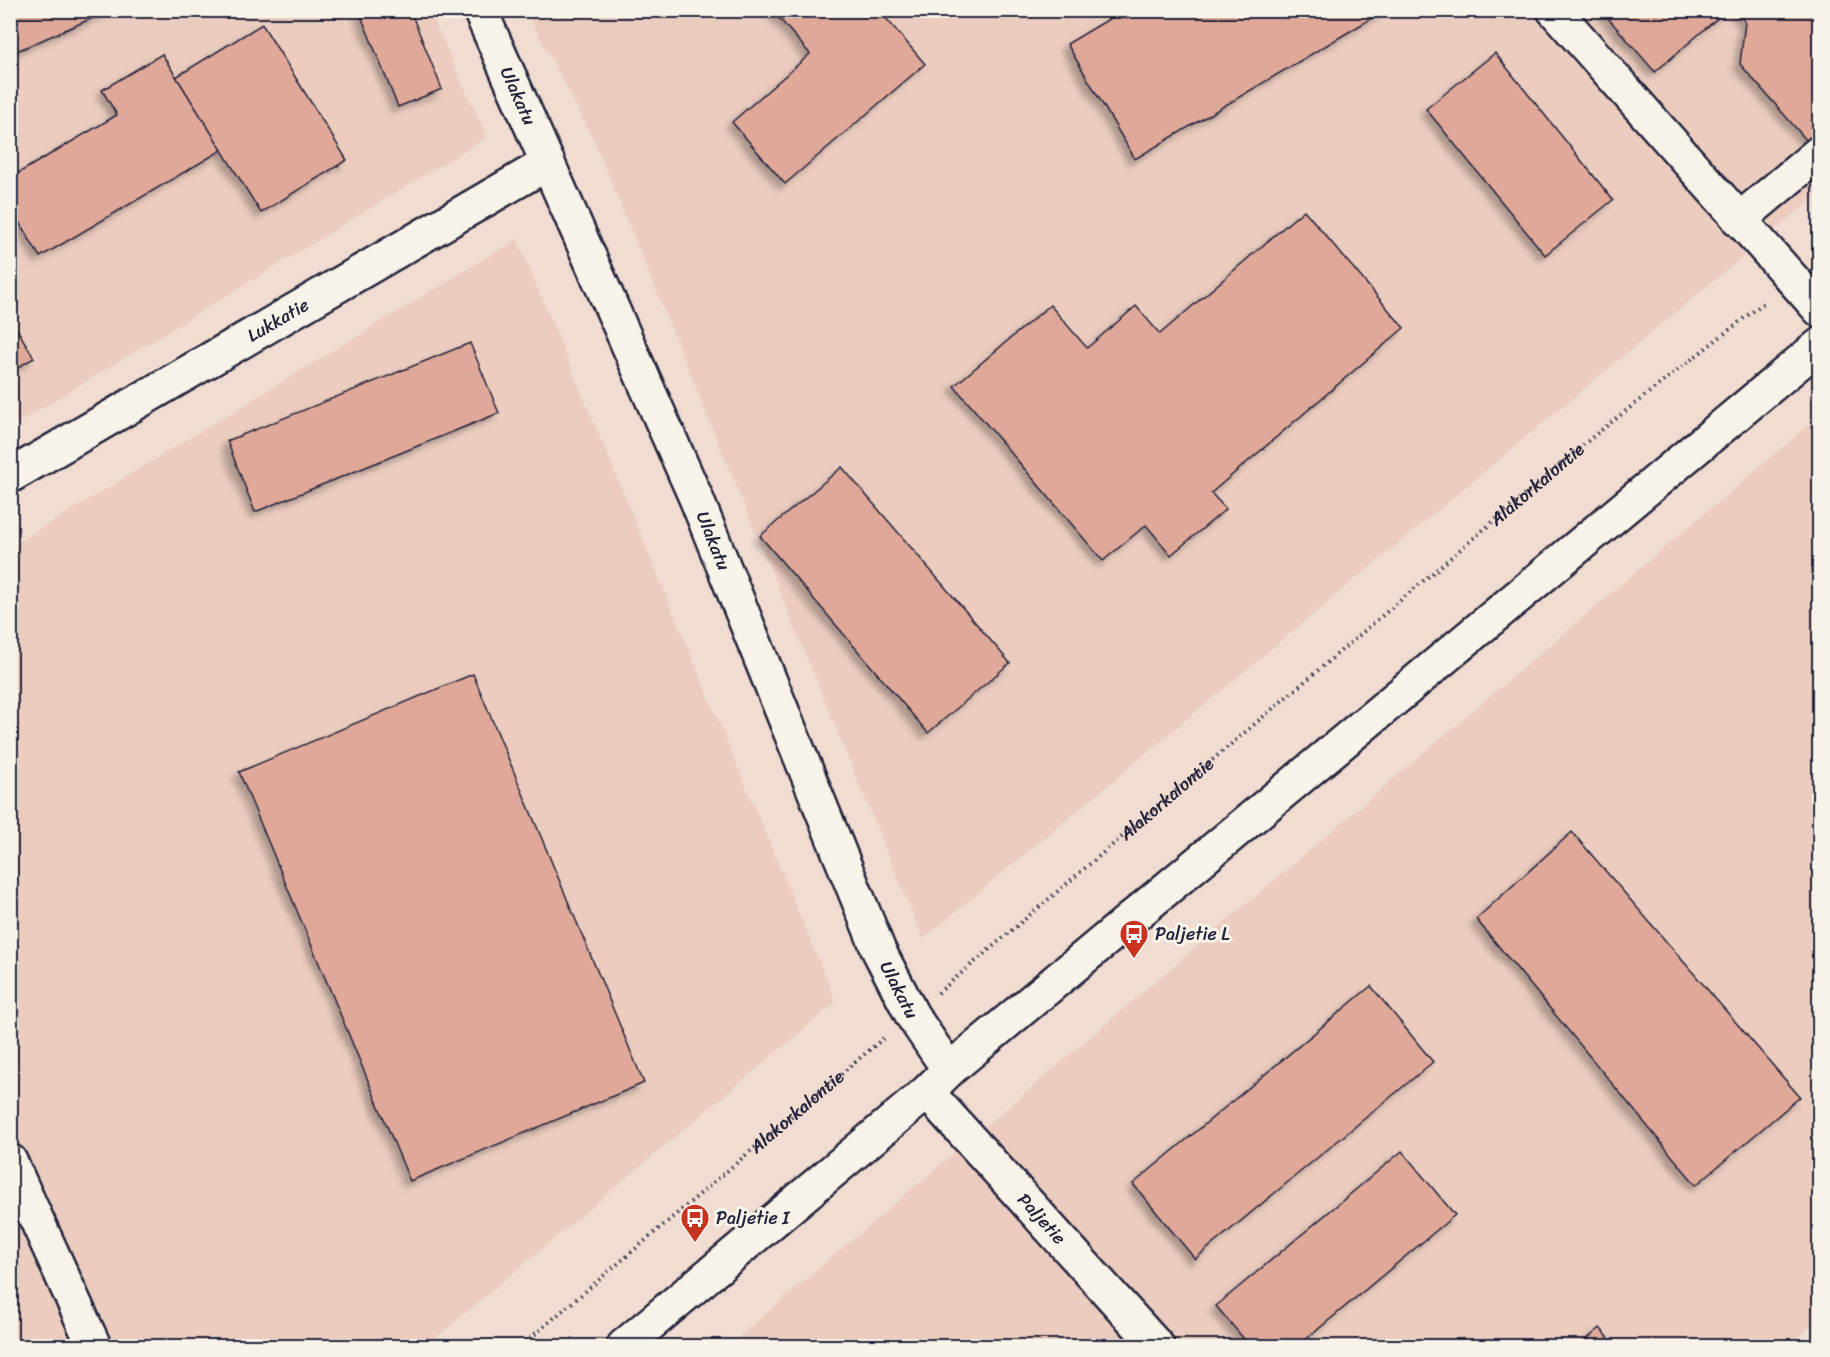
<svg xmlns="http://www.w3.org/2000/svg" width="1830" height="1357" font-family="Sriracha,sans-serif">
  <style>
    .built { fill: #ebccbf }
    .building { fill: #e0a898; stroke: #22223b; stroke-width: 1.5; filter: url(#shadow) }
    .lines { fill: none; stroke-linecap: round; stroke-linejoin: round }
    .minor-casing { stroke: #22223b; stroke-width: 38 }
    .path { stroke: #22223b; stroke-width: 4; stroke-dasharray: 1.5 4.5; stroke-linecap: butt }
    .minor { stroke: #f7f3e8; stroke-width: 33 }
    .labels { text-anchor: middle; stroke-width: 6; stroke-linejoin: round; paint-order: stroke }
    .street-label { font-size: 18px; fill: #22223b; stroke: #f7f3e8 }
    .poi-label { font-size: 18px; fill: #22223b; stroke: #f7f3e8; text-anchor: start }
  </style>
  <defs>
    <filter id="shadow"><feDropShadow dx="-5.5" dy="5.5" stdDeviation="3" flood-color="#0004"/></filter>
  </defs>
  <rect width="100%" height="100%" fill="#f0dcd0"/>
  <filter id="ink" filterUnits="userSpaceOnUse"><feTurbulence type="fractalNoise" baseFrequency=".0167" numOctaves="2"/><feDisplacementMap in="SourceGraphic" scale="12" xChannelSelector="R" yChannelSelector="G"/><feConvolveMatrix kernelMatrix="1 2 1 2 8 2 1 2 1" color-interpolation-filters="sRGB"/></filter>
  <g filter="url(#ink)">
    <g class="built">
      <polygon points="11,11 429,11 487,137 11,427"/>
      <polygon points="526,11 1819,11 1819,193 923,939 593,138"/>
      <polygon points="517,239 836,1002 426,1346 11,1346 11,547"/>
      <polygon points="1819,416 1820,1316 1789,1346 728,1346"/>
    </g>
    <g class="building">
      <polygon points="10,10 111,10 10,54"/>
      <polygon points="410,10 442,89 398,107 359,11"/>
      <polygon points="772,10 879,10 925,64 785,184 732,122 810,54"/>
      <polygon points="1124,10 1383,10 1384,11 1135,159 1067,44"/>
      <polygon points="1601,10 1727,10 1655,72"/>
      <polygon points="1735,10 1820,10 1820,132 1808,142 1740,64 1745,22"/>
      <polygon points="262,24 347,160 261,213 176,77"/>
      <polygon points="1495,53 1613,200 1545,255 1426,109"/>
      <polygon points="162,54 222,150 40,257 10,207 10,178 117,115 102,90"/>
      <polygon points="1304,210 1404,328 1211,493 1226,509 1171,555 1146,525 1103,561 954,386 1050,305 1087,348 1136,306 1160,334"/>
      <polygon points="10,317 34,358 10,372"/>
      <polygon points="470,343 499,413 255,512 227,441"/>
      <polygon points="842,467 1010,663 928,733 760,536"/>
      <polygon points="473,674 644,1083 410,1181 239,772"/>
      <polygon points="1572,832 1800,1097 1696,1185 1476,919"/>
      <polygon points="1371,986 1433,1062 1195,1259 1133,1184"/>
      <polygon points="1402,1151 1455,1215 1298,1346 1250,1346 1216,1306"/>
      <polygon points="1600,1328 1616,1346 1579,1346"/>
    </g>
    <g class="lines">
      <g class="minor-casing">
        <g id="minor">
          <path id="s3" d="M480,10L696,498L879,951L912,1015L949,1070"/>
          <polyline points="1554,10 1820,310"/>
          <polyline points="1739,220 1820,152"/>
          <path id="s4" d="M10,476L548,163"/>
          <path id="s5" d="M927,1092L1157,1346"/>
          <polyline points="10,1161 94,1346"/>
          <polyline points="624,1346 927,1092 949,1070 1820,345"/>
        </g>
      </g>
      <g class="path">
        <path id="s1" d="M938,993L1595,435L1766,301"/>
        <path id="s2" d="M521,1346L886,1036"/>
      </g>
      <use href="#minor" class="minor"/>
    </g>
  </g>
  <defs>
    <g id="bus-pin" transform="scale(1.5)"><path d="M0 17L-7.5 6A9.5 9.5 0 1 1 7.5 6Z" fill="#c8321e" stroke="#f7f3e8"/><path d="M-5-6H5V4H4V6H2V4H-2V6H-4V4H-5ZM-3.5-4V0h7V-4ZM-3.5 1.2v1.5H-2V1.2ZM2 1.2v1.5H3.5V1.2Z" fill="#fff"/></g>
  </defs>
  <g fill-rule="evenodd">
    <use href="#bus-pin" x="1134" y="934"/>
    <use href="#bus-pin" x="695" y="1218"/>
  </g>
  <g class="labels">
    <g class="street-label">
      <text dy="6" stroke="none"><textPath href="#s3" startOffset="94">Ulakatu</textPath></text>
      <text dy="6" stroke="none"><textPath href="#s4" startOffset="310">Lukkatie</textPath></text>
      <text dy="6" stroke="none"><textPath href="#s1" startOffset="786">Alakorkalontie</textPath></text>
      <text dy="6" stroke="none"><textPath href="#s3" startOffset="580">Ulakatu</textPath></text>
      <text dy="6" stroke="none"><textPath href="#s1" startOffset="300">Alakorkalontie</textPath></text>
      <text dy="6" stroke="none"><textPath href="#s3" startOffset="1066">Ulakatu</textPath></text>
      <text dy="6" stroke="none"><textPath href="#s2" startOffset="362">Alakorkalontie</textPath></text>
      <text dy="6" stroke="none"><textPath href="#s5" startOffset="171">Paljetie</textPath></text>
    </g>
    <g class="poi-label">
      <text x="1155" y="940">Paljetie L</text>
      <text x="716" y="1224">Paljetie I</text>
    </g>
  </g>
  <rect width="1830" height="1357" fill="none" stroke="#f7f3e8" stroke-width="36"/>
  <rect x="18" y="18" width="1794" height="1321" fill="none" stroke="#22223b" stroke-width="2" filter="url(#ink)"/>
</svg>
